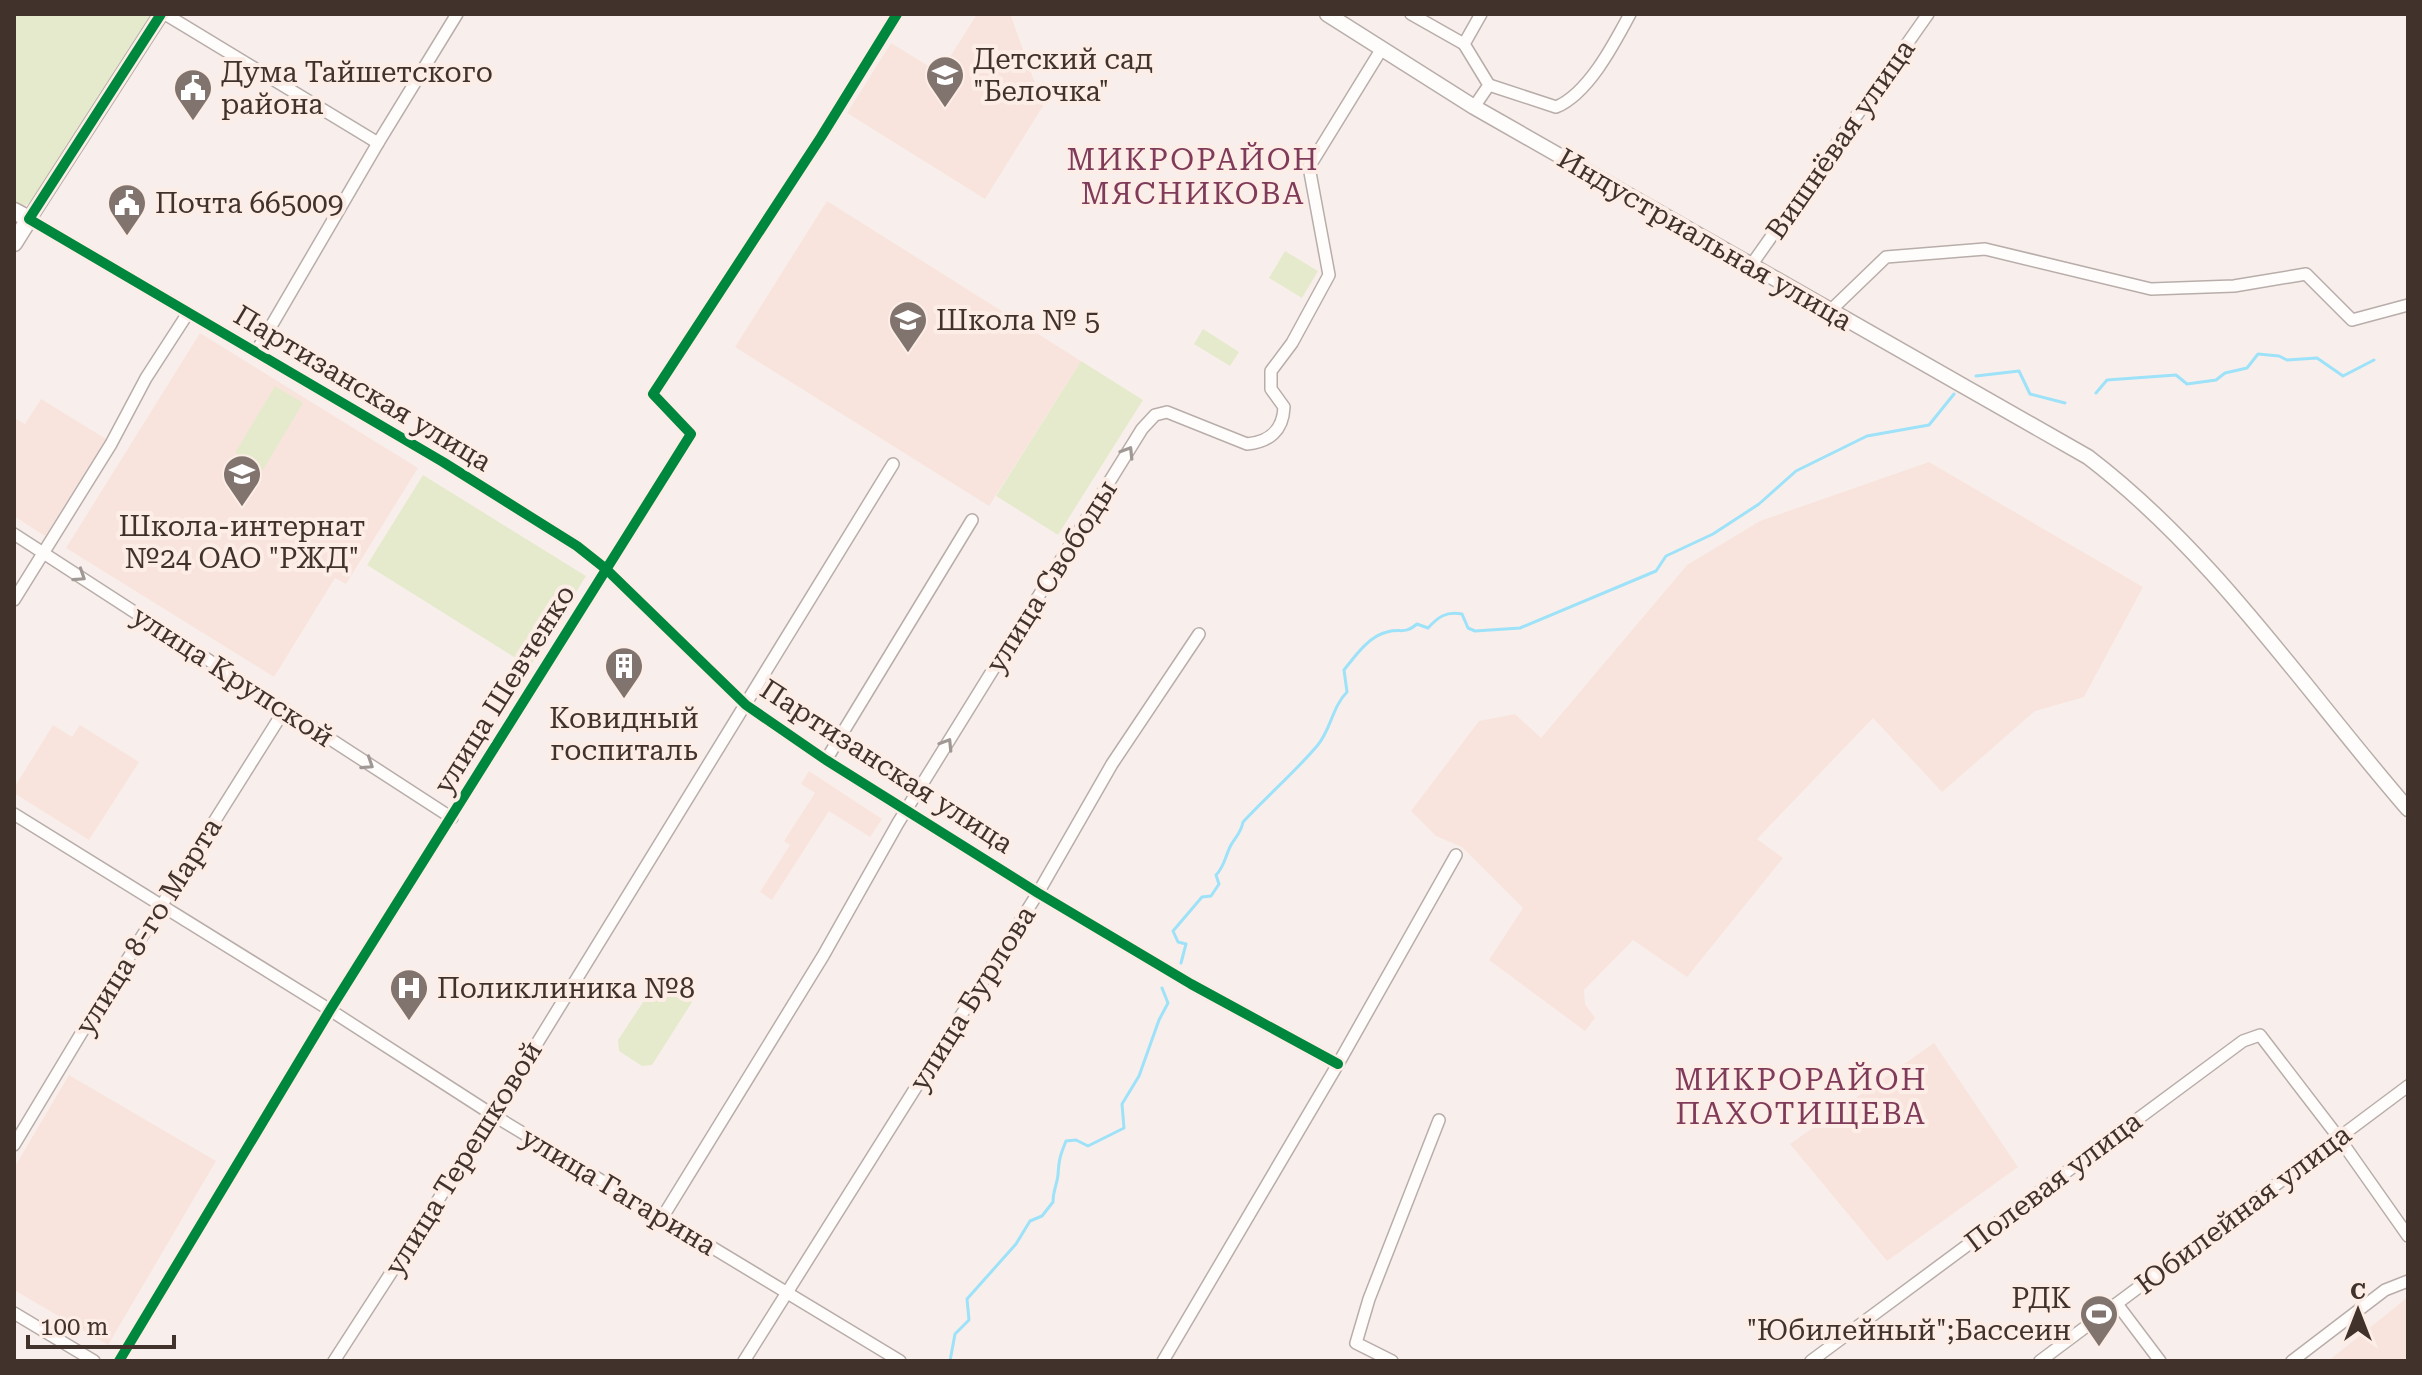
<svg xmlns="http://www.w3.org/2000/svg" width="2422" height="1375" font-family="'Roboto Serif',serif">
  <style>
    .built { fill: #f8e4dd }
    .green { fill: #e6eacc }
    .lines { fill: none; stroke-linecap: round; stroke-linejoin: round }
    .stream { stroke: #9de2f8; stroke-width: 3 }
    .minor-casing { stroke: #b8ada9; stroke-width: 14 }
    .tertiary-casing { stroke: #b8ada9; stroke-width: 17 }
    .secondary-casing { stroke: #b8ada9; stroke-width: 19 }
    .minor { stroke: #fefdfc; stroke-width: 11 }
    .tertiary { stroke: #fefdfc; stroke-width: 14 }
    .secondary { stroke: #fefdfc; stroke-width: 16 }
    .cycleway-casing { stroke: #fdede7; stroke-width: 15 }
    .cycleway { stroke: #00873e; stroke-width: 10 }
    .oneway { stroke: #a09894 }
    .labels { text-anchor: middle; stroke-width: 8; stroke-linejoin: round; paint-order: stroke }
    .poi-label { font-size: 28px; fill: #41322c; stroke: #fdede7; text-anchor: start }
    .street-label { font-size: 28px; fill: #41322c; stroke: #fdede7 }
    .neighbourhood-label { font-size: 30px; letter-spacing: 2px; fill: #7f3b59; stroke: #fdede7 }
  </style>
  <rect width="100%" height="100%" fill="#f8efec"/>
  <g class="built">
    <polygon points="977,14 1011,16 1043,106 985,199 847,113 891,43 940,73"/>
    <polygon points="827,201 1081,361 989,506 735,347"/>
    <polygon points="200,333 418,468 346,584 335,578 274,677 66,548"/>
    <polygon points="41,399 106,439 45,536 14,516 14,423 16,419 25,424"/>
    <polygon points="1929,462 2143,587 2084,697 2035,711 1942,792 1873,718 1757,839 1783,858 1687,977 1633,940 1584,990 1585,1004 1595,1018 1585,1031 1489,960 1523,908 1462,847 1436,836 1411,811 1479,721 1515,714 1541,738 1687,565 1760,521"/>
    <polygon points="53,725 72,737 80,725 139,762 89,840 14,793 14,788"/>
    <polygon points="809,771 882,819 870,837 829,811 772,900 760,892 790,845 784,841 815,793 801,784"/>
    <polygon points="1934,1043 2018,1167 1887,1261 1790,1144"/>
    <polygon points="69,1075 216,1161 108,1345 14,1290 14,1168"/>
    <polygon points="2408,1297 2408,1361 2328,1361"/>
  </g>
  <g class="green">
    <polygon points="14,14 151,14 36,200 18,209 14,206"/>
    <polygon points="1285,251 1318,271 1302,298 1269,278"/>
    <polygon points="1203,329 1239,352 1230,366 1194,344"/>
    <polygon points="1081,361 1143,400 1058,535 996,496"/>
    <polygon points="275,386 303,403 263,470 235,453"/>
    <polygon points="423,475 586,576 530,667 367,565"/>
    <polygon points="662,978 668,978 691,993 692,1002 652,1065 642,1066 619,1051 618,1040 657,981"/>
  </g>
  <g class="lines">
    <g class="stream">
      <polyline points="1976,376 2019,371 2030,394 2065,403"/>
      <polyline points="2096,393 2107,380 2176,375 2187,384 2216,380 2225,373 2247,368 2258,354 2279,356 2287,360 2317,358 2343,376 2374,360"/>
      <path d="M1181,963L1186,944L1178,942L1173,931L1202,897L1211,896L1219,884L1216,875C1225,866 1225,856 1231,845C1236,836 1241,833 1243,822C1267,796 1294,773 1317,746C1331,730 1332,707 1347,692L1344,670C1355,656 1369,636 1387,632C1401,628 1404,635 1417,624L1428,628C1438,617 1446,611 1462,614L1468,628L1475,631L1520,628L1656,571L1666,556L1713,534L1759,504L1796,471L1867,436L1929,425L1954,394"/>
      <path d="M950,1361L955,1334L969,1320L967,1299L1016,1244L1030,1221L1042,1216L1053,1202C1053,1190 1057,1185 1058,1175C1059,1159 1060,1156 1066,1141L1076,1140L1088,1146L1124,1128L1122,1104L1139,1076L1159,1020L1168,1003L1162,988"/>
    </g>
    <g class="minor-casing">
      <g id="minor">
        <polyline points="165,14 378,143"/>
        <polyline points="1411,14 1464,44"/>
        <path d="M1489,85L1556,107C1588,94 1614,44 1630,14"/>
        <polyline points="1474,107 1489,85 1464,44 1481,14"/>
        <polyline points="29,219 443,462 577,546 606,569 746,705 826,760 1038,893 1191,984 1338,1064"/>
        <polyline points="1752,264 1928,14"/>
        <polyline points="1831,310 1886,257 1985,249 2151,289 2234,286 2306,274 2352,320 2408,305"/>
        <polyline points="256,352 378,143 457,14"/>
        <polyline points="14,534 452,818"/>
        <polyline points="14,600 111,444 146,378 188,313"/>
        <polyline points="826,760 972,520"/>
        <polyline points="14,814 330,1010 493,1115 900,1361"/>
        <polyline points="14,1145 85,1027 285,709"/>
        <path d="M662,1218L823,956L898,823L1142,429L1155,415L1167,412L1247,444C1269,442 1283,431 1284,407L1271,389V371L1292,343L1329,275L1309,167L1381,50"/>
        <polyline points="2117,1304 2160,1361"/>
        <polyline points="14,1313 94,1361"/>
        <polyline points="119,1361 330,1010 691,434 653,394 821,137 897,14"/>
        <polyline points="334,1361 493,1115 893,464"/>
        <polyline points="744,1361 1038,893 1112,764 1199,634"/>
        <polyline points="1163,1361 1338,1064 1456,855"/>
        <polyline points="1392,1361 1356,1343 1369,1299 1439,1120"/>
        <polyline points="1811,1361 2243,1041 2260,1035 2339,1138 2408,1236"/>
        <polyline points="2040,1361 2408,1086"/>
        <polyline points="2292,1361 2385,1290 2408,1281"/>
      </g>
    </g>
    <g class="tertiary-casing">
      <g id="tertiary">
        <path d="M1327,14L1474,107L2088,457C2215,554 2304,689 2408,809"/>
        <polyline points="29,219 161,14"/>
      </g>
    </g>
    <g class="secondary-casing">
      <polyline id="secondary" points="14,211 29,219 14,243"/>
    </g>
    <use href="#minor" class="minor"/>
    <use href="#tertiary" class="tertiary"/>
    <use href="#secondary" class="secondary"/>
    <g class="cycleway-casing">
      <g id="cycleway">
        <polyline points="161,14 29,219 443,462 577,546 606,569 746,705 826,760 1038,893 1191,984 1338,1064"/>
        <polyline points="119,1361 330,1010 691,434 653,394 821,137 897,14"/>
      </g>
    </g>
    <use href="#cycleway" class="cycleway"/>
  </g>
  <defs><path id="oneway-chevron" d="M-2-3.5L2.5 0L-2 3.5" fill="none" stroke-width="1.6" stroke-linecap="round" stroke-linejoin="round" transform="scale(2)"/></defs>
  <g class="oneway">
    <use href="#oneway-chevron" transform="translate(1128 452) rotate(-58)"/>
    <use href="#oneway-chevron" transform="translate(80 576) rotate(33)"/>
    <use href="#oneway-chevron" transform="translate(947 744) rotate(-58)"/>
    <use href="#oneway-chevron" transform="translate(368 764) rotate(33)"/>
  </g>
  <defs>
    <g id="school-pin" transform="scale(2)"><path d="M0 17L-7.5 6A9.5 9.5 0 1 1 7.5 6Z" fill="#81746f" stroke="#fdede7"/><path d="M0-5L7-2L0 1L-7-2ZM-4 1L0 2.5L4 1V4Q0 6-4 4Z" fill="#fff"/></g>
    <g id="civic-pin" transform="scale(2)"><path d="M0 17L-7.5 6A9.5 9.5 0 1 1 7.5 6Z" fill="#81746f" stroke="#fdede7"/><path d="M-.6-6.5H3V-4.5H.6V-3L4-1V1h2V6H-6V1h2V-1L-.6-3ZM-1.2 2.5V6h2.4V2.5Z" fill="#fff"/></g>
    <g id="building-pin" transform="scale(2)"><path d="M0 17L-7.5 6A9.5 9.5 0 1 1 7.5 6Z" fill="#81746f" stroke="#fdede7"/><path d="M-4-6H4V6H1V3H-1V6H-4ZM-2.5-4.3h1.7v1.8h-1.7ZM.8-4.3h1.7v1.8H.8ZM-2.5-1h1.7V.8h-1.7ZM.8-1h1.7V.8H.8Z" fill="#fff"/></g>
    <g id="hospital-pin" transform="scale(2)"><path d="M0 17L-7.5 6A9.5 9.5 0 1 1 7.5 6Z" fill="#81746f" stroke="#fdede7"/><path d="M-5-5h3v3.5h4V-5h3V5h-3V1.5h-4V5h-3Z" fill="#fff"/></g>
    <g id="stadium-pin" transform="scale(2)"><path d="M0 17L-7.5 6A9.5 9.5 0 1 1 7.5 6Z" fill="#81746f" stroke="#fdede7"/><path d="M0-5a6.5 5 0 1 0 0 10a6.5 5 0 1 0 0-10ZM-3.5-1.8h7v3.6h-7Z" fill="#fff"/></g>
  </defs>
  <g fill-rule="evenodd">
    <use href="#school-pin" x="945" y="75"/>
    <use href="#civic-pin" x="193" y="88"/>
    <use href="#civic-pin" x="127" y="203"/>
    <use href="#school-pin" x="908" y="320"/>
    <use href="#school-pin" x="242" y="474"/>
    <use href="#building-pin" x="624" y="666"/>
    <use href="#hospital-pin" x="409" y="988"/>
    <use href="#stadium-pin" x="2099" y="1314"/>
  </g>
  <g class="labels">
    <g class="poi-label">
      <text x="973" y="69">Детский сад<tspan x="973" dy="32">"Белочка"</tspan></text>
      <text x="221" y="82">Дума Тайшетского<tspan x="221" dy="32">района</tspan></text>
      <text x="155" y="213">Почта 665009</text>
      <text x="936" y="330">Школа № 5</text>
      <text x="242" y="536" text-anchor="middle">Школа-интернат<tspan x="242" dy="32">№24 ОАО "РЖД"</tspan></text>
      <text x="624" y="728" text-anchor="middle">Ковидный<tspan x="624" dy="32">госпиталь</tspan></text>
      <text x="437" y="998">Поликлиника №8</text>
      <text x="2071" y="1308" text-anchor="end">РДК<tspan x="2071" dy="32">"Юбилейный";Бассеин</tspan></text>
    </g>
    <g class="street-label">
      <text transform="translate(1840 139) rotate(-55)" y="10">Вишнёвая улица</text>
      <text transform="translate(1705 239) rotate(30)" y="10">Индустриальная улица</text>
      <text transform="translate(363 388) rotate(31)" y="10">Партизанская улица</text>
      <text transform="translate(1051 576) rotate(-58)" y="10">улица Свободы</text>
      <text transform="translate(233 676) rotate(33)" y="10">улица Крупской</text>
      <text transform="translate(504 689) rotate(-58)" y="10">улица Шевченко</text>
      <text transform="translate(887 766) rotate(33)" y="10">Партизанская улица</text>
      <text transform="translate(148 926) rotate(-58)" y="10">улица 8-го Марта</text>
      <text transform="translate(972 998) rotate(-58)" y="10">улица Бурлова</text>
      <text transform="translate(463 1158) rotate(-58)" y="10">улица Терешковой</text>
      <text transform="translate(2053 1181) rotate(-37)" y="10">Полевая улица</text>
      <text transform="translate(619 1191) rotate(31)" y="10">улица Гагарина</text>
      <text transform="translate(2243 1209) rotate(-37)" y="10">Юбилейная улица</text>
    </g>
    <g class="neighbourhood-label">
      <text x="1193" y="170">МИКРОРАЙОН<tspan x="1193" dy="34">МЯСНИКОВА</tspan></text>
      <text x="1801" y="1090">МИКРОРАЙОН<tspan x="1801" dy="34">ПАХОТИЩЕВА</tspan></text>
    </g>
  </g>
  <rect width="2422" height="1375" fill="none" stroke="#41322c" stroke-width="32"/>
  <g transform="translate(2358 1311)" stroke="#fdede7" stroke-width="6" paint-order="stroke">
  <path d="M0-6L14 30L0 20L-14 30Z" fill="#41322c"/>
  <text y="-12" font-size="22" font-weight="bold" text-anchor="middle" fill="#41322c">С</text>
  </g>
  <path d="M28 1335v12h146v-12" fill="none" stroke="#41322c" stroke-width="4"/>
  <text x="40" y="1335" font-size="24" fill="#41322c" stroke="#fdede7" stroke-width="6" paint-order="stroke">100 m</text>
</svg>
